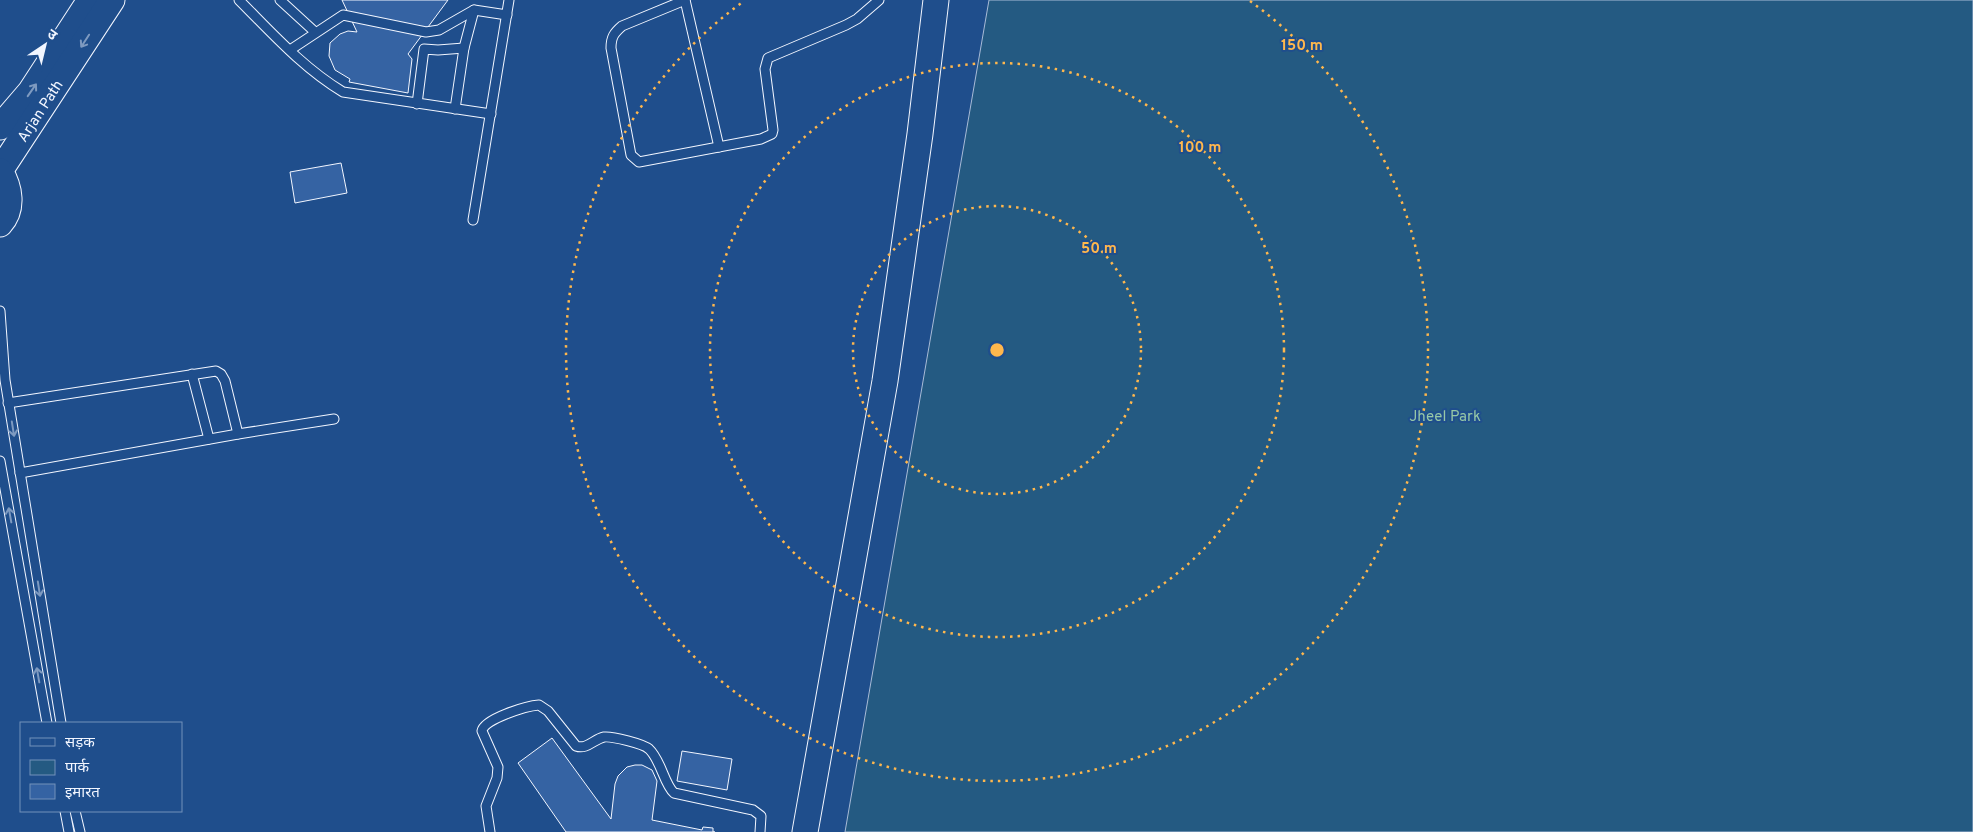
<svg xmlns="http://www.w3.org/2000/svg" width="1973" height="832" font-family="Overpass,'Noto Sans Devanagari',sans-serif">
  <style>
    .green { fill: #245a82; stroke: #a8bbd7 }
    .building { fill: #3563a3; stroke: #f2f6ff }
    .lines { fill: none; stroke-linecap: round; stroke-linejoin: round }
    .lane-casing { stroke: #f2f6ff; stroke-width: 11 }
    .secondary-casing { stroke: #f2f6ff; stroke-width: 27 }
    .lane { stroke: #1f4e8c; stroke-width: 9 }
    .secondary { stroke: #1f4e8c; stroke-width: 25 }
    .oneway { stroke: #7e9ac0 }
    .ring { fill: none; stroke: #ffb74d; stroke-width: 2.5; stroke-dasharray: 2.5 5 }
    .labels { text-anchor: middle; stroke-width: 4; stroke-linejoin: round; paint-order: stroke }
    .street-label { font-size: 15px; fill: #f2f6ff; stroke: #1f4e8c }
    .park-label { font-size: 15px; fill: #97c8a6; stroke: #1f4e8c }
    .centre { fill: #ffb74d; stroke: #1f4e8c; stroke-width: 2.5 }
    .ring-label { font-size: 15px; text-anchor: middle; font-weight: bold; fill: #ffb74d; stroke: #1f4e8c; stroke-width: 4; stroke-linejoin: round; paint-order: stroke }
  </style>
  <rect width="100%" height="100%" fill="#1f4e8c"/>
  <polygon class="green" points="989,0 1973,0 1973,832 845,832"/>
  <g class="building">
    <polygon points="342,0 448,0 408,54 412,59 408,93 349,82 350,79 335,70 329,56 330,43 340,34 348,31 357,32"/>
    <polygon points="341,163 347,193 295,203 290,172"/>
    <polygon points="552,738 611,819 615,784 618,776 627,767 635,765 642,765 652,770 657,781 652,820 702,830 703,827 713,828 713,832 715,832 566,832 518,763"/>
    <polygon points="682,751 732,759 727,790 677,781"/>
  </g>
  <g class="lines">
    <g class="lane-casing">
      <g id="lane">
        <path d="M239,0C272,33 303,68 343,92L491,114"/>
        <polyline points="280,0 315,32"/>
        <path d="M685,0L622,26C614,33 611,37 611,48L631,155L639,162L761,139L772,134L773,130L765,69L768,58L846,25L857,19L879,0"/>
        <polyline points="685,0 719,147"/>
        <polyline points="290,50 343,15 426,32 439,30 474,10 507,15"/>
        <polyline points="417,104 424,49 438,50 464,48"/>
        <polyline points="455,109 464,48 474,10"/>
        <polyline points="473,220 509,0"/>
        <polyline points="0,311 5,380 61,723"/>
        <polyline points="192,374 209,439"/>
        <polyline points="8,403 216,371 221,374 225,381 238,434"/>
        <polyline points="0,461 47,723"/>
        <polyline points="20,473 238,434 334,419"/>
        <polyline points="65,811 69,832"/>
        <polyline points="75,811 80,832"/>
        <path d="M490,832L486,806L497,778L498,767L482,731C484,719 526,706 539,705L548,711L576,746C587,750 594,739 604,737C612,736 644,744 649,749C661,760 664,784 674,793L753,810L761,816L760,832"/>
      </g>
    </g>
    <g class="secondary-casing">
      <g id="secondary">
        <polyline points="0,127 30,92 90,0"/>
        <polyline points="0,171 112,0"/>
        <path d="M0,171C10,187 14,209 0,224"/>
        <polyline points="805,832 885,381 920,134 936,0"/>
      </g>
    </g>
    <use href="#lane" class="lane"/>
    <use href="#secondary" class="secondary"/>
  </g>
  <defs><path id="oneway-shaft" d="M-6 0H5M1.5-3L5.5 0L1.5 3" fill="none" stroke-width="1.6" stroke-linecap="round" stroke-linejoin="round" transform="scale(1.25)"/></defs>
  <g class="oneway">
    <use href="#oneway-shaft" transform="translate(85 41) rotate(123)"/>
    <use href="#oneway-shaft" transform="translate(32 90) rotate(-55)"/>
    <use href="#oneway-shaft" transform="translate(13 429) rotate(81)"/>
    <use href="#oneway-shaft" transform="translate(10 515) rotate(-100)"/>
    <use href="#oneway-shaft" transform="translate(39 589) rotate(81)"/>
    <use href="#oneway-shaft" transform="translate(38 675) rotate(-100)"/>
  </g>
  <g class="ring">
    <circle cx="997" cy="350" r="144"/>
    <circle cx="997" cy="350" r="287"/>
    <path d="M1250 1A431 431 0 1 1 744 1"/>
  </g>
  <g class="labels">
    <g class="street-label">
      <text transform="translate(40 111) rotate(-57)" y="5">Arjan Path</text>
    </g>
    <g class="park-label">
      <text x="1445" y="421">Jheel Park</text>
    </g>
  </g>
  <circle cx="997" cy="350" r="8" class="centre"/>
  <g class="ring-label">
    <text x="1302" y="50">150 m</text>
    <text x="1200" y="152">100 m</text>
    <text x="1099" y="253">50 m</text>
  </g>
  <rect x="20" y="722" width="162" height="90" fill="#1f4e8c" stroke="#7391ba"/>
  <rect x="30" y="738" width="25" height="8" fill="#1f4e8c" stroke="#7391ba"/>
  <text x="65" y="747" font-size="15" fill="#f2f6ff">सड़क</text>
  <rect x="30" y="760" width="25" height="15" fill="#245a82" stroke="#7391ba"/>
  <text x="65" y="772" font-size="15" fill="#f2f6ff">पार्क</text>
  <rect x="30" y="784" width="25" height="15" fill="#3563a3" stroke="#7391ba"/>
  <text x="65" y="797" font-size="15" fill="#f2f6ff">इमारत</text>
  <g transform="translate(45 45) rotate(35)" stroke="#1f4e8c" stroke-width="4" paint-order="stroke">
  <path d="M0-4L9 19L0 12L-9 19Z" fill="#f2f6ff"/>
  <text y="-8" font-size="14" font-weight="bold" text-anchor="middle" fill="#f2f6ff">उ</text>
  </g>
</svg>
